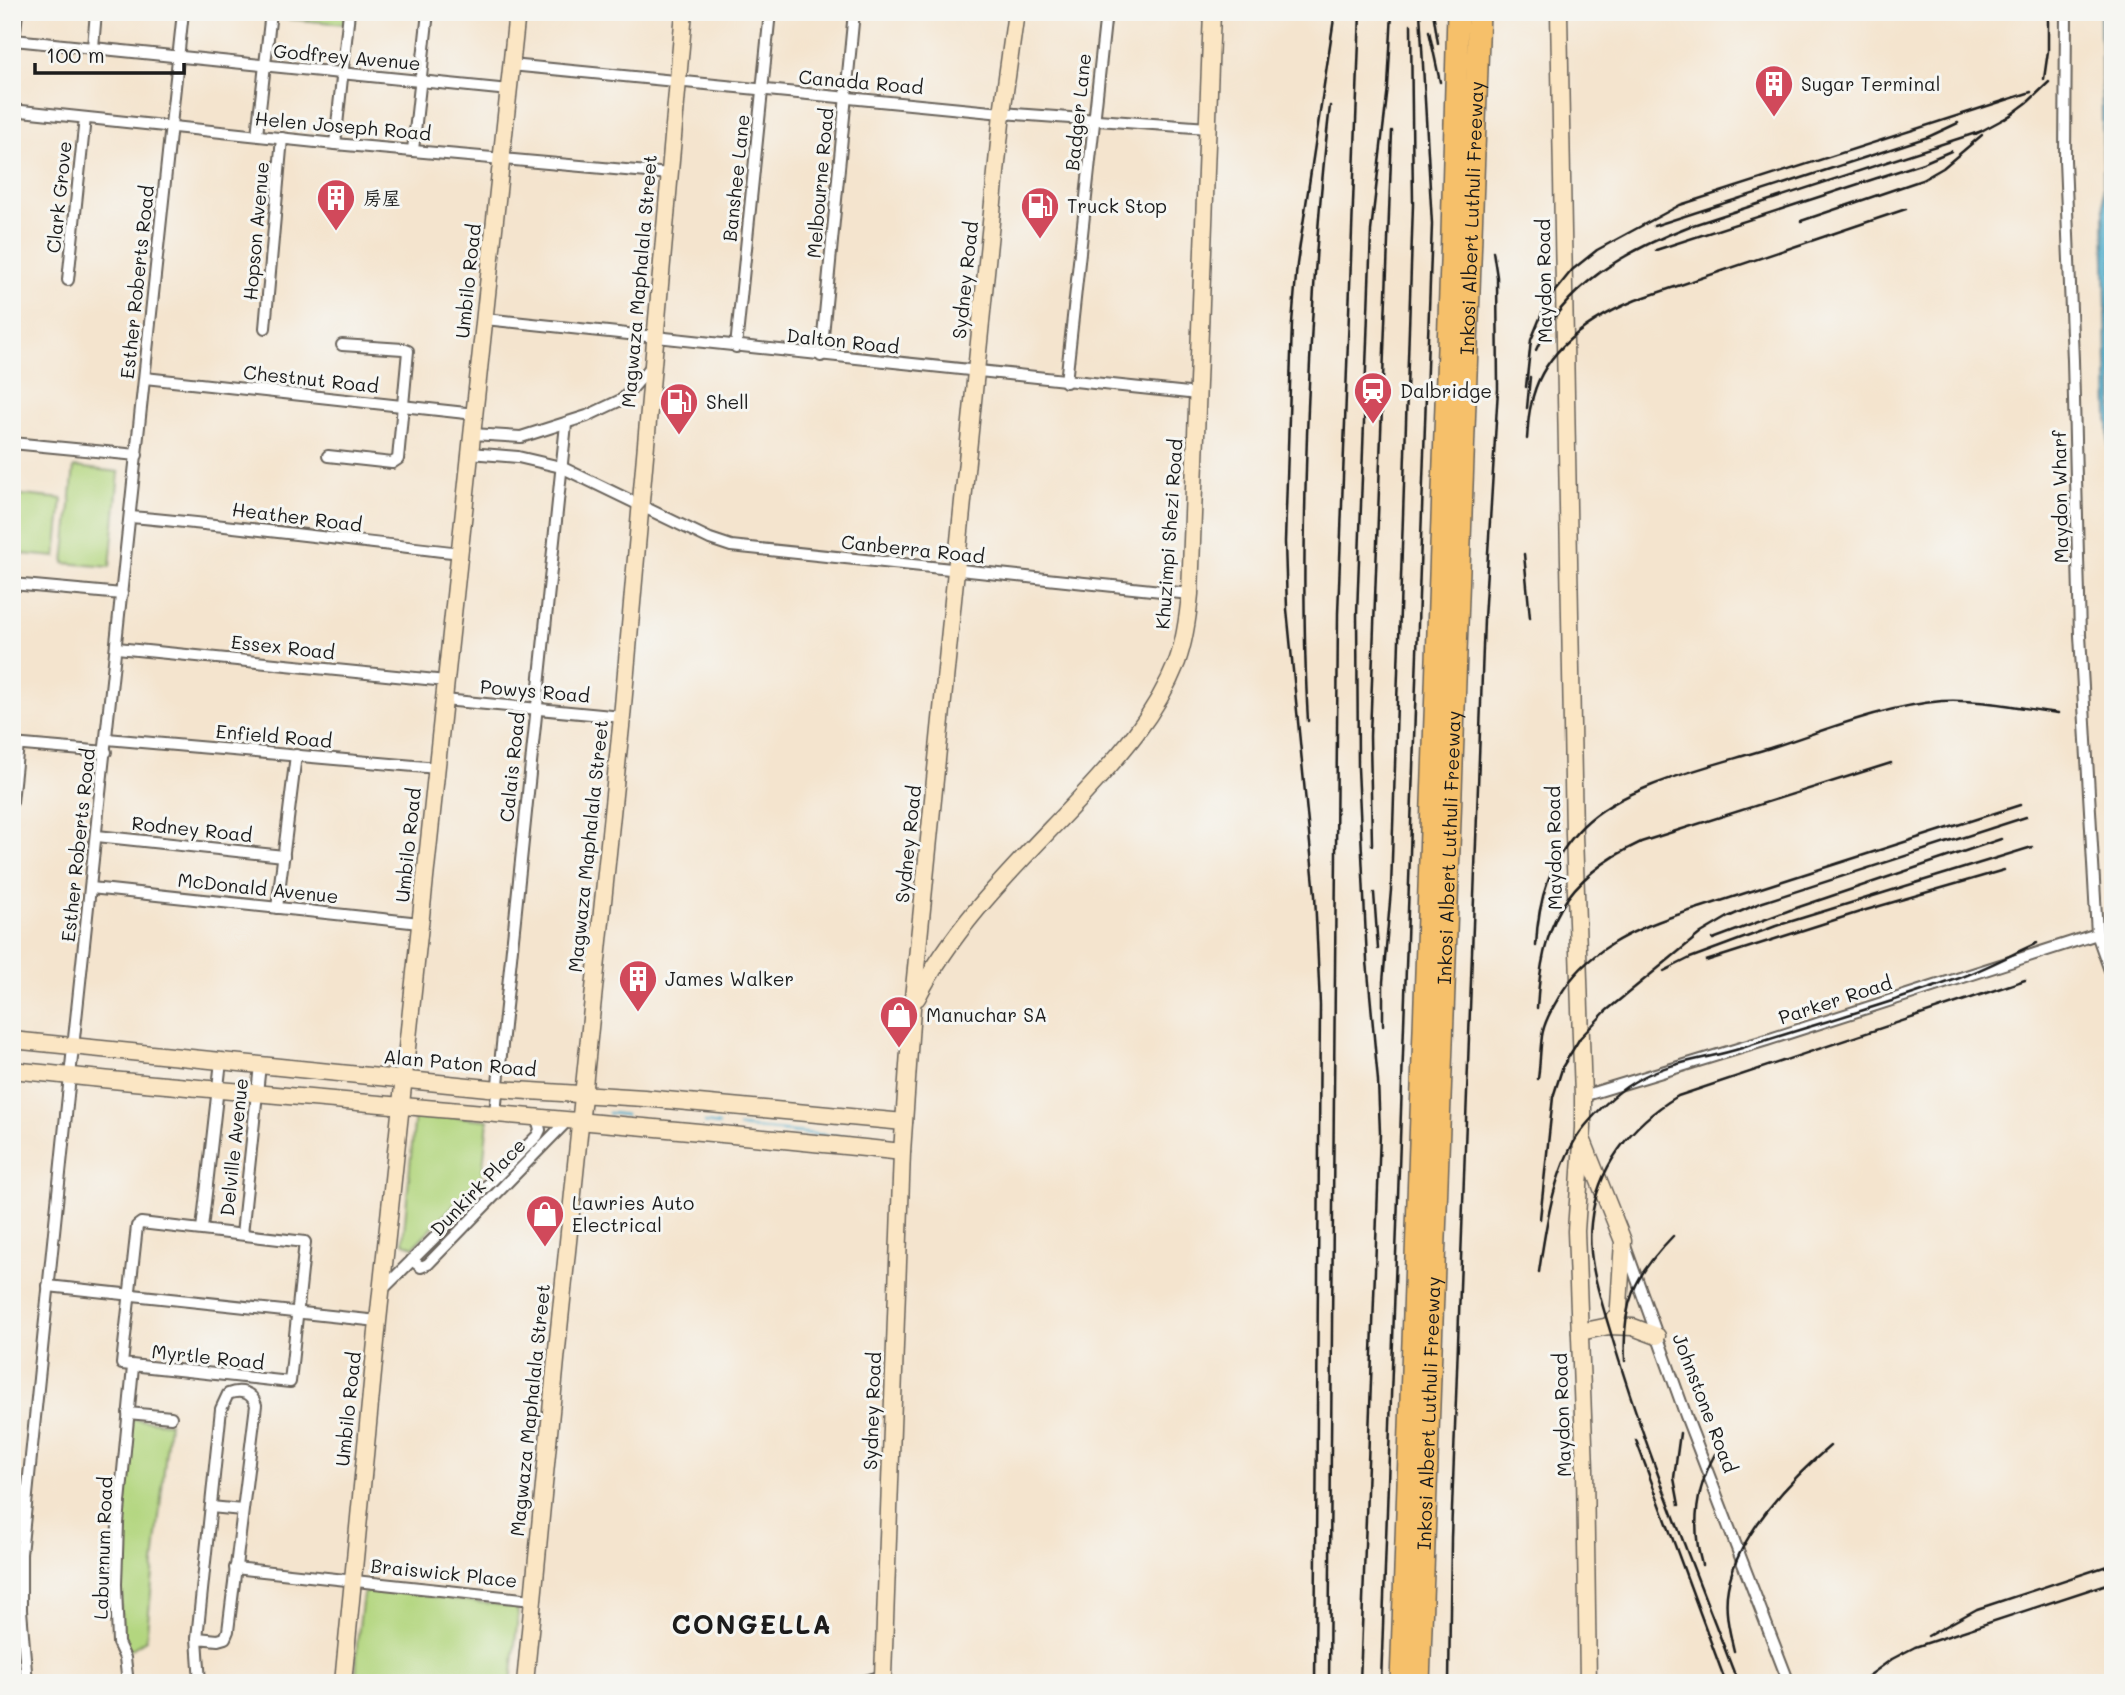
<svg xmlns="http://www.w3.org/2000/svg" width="2125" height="1695" font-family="Mali,'LXGW WenKai TC',sans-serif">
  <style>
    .green { fill: #b3d67f; stroke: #68794e; stroke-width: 2 }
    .water { fill: #4cabca; stroke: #346473; stroke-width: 2 }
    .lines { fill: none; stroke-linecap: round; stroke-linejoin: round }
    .stream { stroke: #4cabca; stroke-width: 2.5 }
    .street-casing { stroke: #68625a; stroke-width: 14 }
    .secondary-casing { stroke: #68625a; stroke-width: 19 }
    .highway-casing { stroke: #68625a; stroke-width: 24 }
    .street { stroke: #fff; stroke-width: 10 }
    .secondary { stroke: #fbe6c4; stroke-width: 16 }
    .highway { stroke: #f6c06b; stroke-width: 21 }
    .rail { stroke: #1c1c1c; stroke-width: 2.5 }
    .labels { text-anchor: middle; stroke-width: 6; stroke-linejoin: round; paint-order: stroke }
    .street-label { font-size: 19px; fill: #1c1c1c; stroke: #f6f6f2 }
    .poi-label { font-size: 19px; fill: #1c1c1c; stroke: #f6f6f2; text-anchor: start }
    .district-label { font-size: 26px; font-weight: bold; letter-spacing: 2px; fill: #1c1c1c; stroke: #f6f6f2 }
  </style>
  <rect width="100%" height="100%" fill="#f6f6f2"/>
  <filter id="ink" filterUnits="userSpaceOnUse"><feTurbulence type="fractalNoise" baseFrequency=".0143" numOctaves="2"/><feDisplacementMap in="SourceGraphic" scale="14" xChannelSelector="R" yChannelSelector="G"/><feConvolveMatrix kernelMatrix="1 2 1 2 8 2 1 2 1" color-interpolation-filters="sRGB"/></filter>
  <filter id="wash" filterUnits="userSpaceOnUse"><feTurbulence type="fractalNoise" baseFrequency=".00686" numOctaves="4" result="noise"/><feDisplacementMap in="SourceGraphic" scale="28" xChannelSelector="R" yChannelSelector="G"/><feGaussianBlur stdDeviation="1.57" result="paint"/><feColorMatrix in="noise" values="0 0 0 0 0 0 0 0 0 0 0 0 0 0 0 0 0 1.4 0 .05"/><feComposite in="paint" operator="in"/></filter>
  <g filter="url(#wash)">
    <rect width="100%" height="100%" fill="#f4e4ce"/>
    <g class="green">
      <polygon points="275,12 346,12 345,24 275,18"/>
      <polygon points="74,467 119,472 110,567 64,563"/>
      <polygon points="12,494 62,499 56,557 12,553"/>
      <polygon points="415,1113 488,1120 482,1176 413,1247 403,1242"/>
      <polygon points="131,1419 169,1423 146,1640 130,1650 123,1649 119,1585"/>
      <polygon points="371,1589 517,1607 518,1615 511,1683 356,1683 357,1644 363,1594"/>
    </g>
    <polygon class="water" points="2100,12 2113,12 2113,664"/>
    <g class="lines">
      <g class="stream">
        <polyline points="609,1113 626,1115"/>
        <polyline points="705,1123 719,1125"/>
        <polyline points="739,1127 878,1140"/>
      </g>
    </g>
  </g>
  <g filter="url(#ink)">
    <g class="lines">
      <g class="street-casing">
        <g id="street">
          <polyline points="2066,12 2065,160 2073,360 2080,635 2097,934 2113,979"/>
          <polyline points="14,40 509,90"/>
          <polyline points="93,47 96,12"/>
          <polyline points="12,61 17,12"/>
          <polyline points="511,65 1002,113 1208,128"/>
          <polyline points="12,110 335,144 670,174"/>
          <polyline points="257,135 271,12"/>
          <polyline points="335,144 349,12"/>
          <polyline points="413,150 428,12"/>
          <polyline points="68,280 85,118"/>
          <polyline points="485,319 1198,394"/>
          <polyline points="265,328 282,138"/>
          <polyline points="736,347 770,12"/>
          <polyline points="821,356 854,12"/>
          <polyline points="145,378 475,414"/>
          <polyline points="1066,382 1106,12"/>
          <polyline points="472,434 521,437 587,416 623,399 651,367"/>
          <polyline points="12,443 137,455"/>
          <polyline points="470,453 518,457 561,467 710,539 731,546 1190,594"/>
          <polyline points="328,456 392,463 398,459 408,351 403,349 342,345"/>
          <path d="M130,517C241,526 350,541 460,553"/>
          <polyline points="12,584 122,594"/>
          <polyline points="117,648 446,681"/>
          <polyline points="444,700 622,717"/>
          <polyline points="107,739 437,768"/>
          <polyline points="12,744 106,752"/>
          <polyline points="12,802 18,744"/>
          <polyline points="97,836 284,856"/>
          <polyline points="91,888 420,923"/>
          <polyline points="277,908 296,755"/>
          <polyline points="1583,1096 1767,1040 2097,934"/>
          <polyline points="495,1113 566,424"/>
          <polygon points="141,1223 305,1242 290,1382 122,1364 137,1226"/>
          <polyline points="202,1229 221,1061"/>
          <polyline points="242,1234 260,1065"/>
          <polyline points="1625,1246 1686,1416 1789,1683"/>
          <polyline points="412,1260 421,1267 428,1264 567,1121"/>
          <polyline points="48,1286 378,1321"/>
          <polyline points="382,1290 537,1136 540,1130 537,1117"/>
          <polyline points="128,1413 171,1417"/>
          <polyline points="211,1507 242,1510"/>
          <polyline points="235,1568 532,1600"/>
          <path d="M197,1638L218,1640L225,1638L228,1631L256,1405C252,1392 240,1389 228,1394L221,1409L197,1638L200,1683"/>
          <polyline points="27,1683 21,1610 21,1554 70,1076 183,12"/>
          <polyline points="128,1683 125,1658 118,1643 116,1584 118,1523 133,1367"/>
          <polyline points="328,1683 343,1681"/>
          <polyline points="858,1683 883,1676"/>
        </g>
      </g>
      <g class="secondary-casing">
        <g id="secondary">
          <polyline points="1559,12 1574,835 1583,1096 1583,1128 1576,1231 1585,1469 1588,1683"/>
          <path d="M917,998C957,920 1022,860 1082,796C1120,755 1156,715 1177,662C1185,640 1188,616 1190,594L1212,12"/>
          <polyline points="12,1040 498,1089 644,1098 904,1122"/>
          <path d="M12,1070C308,1101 606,1120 902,1152"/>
          <polyline points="1583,1141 1623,1241 1619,1306 1618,1314 1609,1326"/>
          <polyline points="1580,1332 1609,1326 1633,1327 1657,1336"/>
          <polyline points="343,1683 378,1321 517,12"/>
          <polyline points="525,1683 558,1339 622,717 684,12"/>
          <polyline points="885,1683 883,1676 902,1152 912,1008 1002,113 1016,12"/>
        </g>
      </g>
      <g class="highway-casing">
        <g id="highway">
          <polyline points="1401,1683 1452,234 1458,12"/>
          <path id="s1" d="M1419,1683L1479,12"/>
        </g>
      </g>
      <use href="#street" class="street"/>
      <use href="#secondary" class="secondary"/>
      <use href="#highway" class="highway"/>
      <g class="rail">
        <polyline points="1433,12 1438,43"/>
        <polyline points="1429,31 1440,82"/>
        <polyline points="2044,79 2048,51 2048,12"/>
        <polyline points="2005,119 2028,102 2049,82"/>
        <polyline points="1974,135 2011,115"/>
        <polyline points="1801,221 1922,180 1943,168 1982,135"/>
        <polyline points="1654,226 1928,137 1958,123"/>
        <polyline points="1656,250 1923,163 1951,151"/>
        <path d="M1536,350C1563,285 1628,250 1690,226L1982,131"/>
        <polyline points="1526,387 1531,340 1547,301 1572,270 1597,250 1680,205 2031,92"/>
        <polyline points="1527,408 1530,377"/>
        <path d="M1527,439C1528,428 1528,416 1531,405C1541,351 1588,320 1636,300L1906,209"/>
        <polyline points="1524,554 1530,618"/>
        <path d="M1308,721C1302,616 1304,512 1308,408C1312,307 1318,206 1330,106"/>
        <polyline points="1372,845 1370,736 1392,131"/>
        <polyline points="1374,893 1378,949"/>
        <polyline points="1713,939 1793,909 2001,839"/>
        <path d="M1536,946C1538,899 1550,859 1583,826C1625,784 1717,765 1773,747C1828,729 1884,706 1942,701C1980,699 2020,708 2058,713"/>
        <polyline points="1706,961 1866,910 2004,870"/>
        <polyline points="1664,971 1690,958 1776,926 2032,847"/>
        <path d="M1537,1008C1542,925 1562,879 1641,842L1891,763"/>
        <polyline points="1383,1025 1383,982 1391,890 1413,204 1411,25"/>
        <path d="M1538,1079C1540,1065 1540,1050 1542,1036C1544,1022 1552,1009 1559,997C1586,951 1631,930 1680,914L2020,805"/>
        <polyline points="1540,1219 1553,1097 1563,1066 1580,1038 1606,1011 1701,933 1728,917 1760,903 2026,817"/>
        <path d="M1539,1272C1546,1225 1554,1164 1585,1126C1600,1108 1620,1089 1641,1078C1673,1061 1708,1059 1742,1048C1813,1025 1885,1005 1954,980C1983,970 2010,955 2037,943"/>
        <path d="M1625,1361C1622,1303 1633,1277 1673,1236"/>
        <polyline points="1636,1440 1726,1683"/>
        <polyline points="1679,1505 1674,1478 1680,1433"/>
        <path d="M1702,1565C1691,1526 1696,1489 1715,1454"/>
        <polyline points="1928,1636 1977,1609 2113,1564"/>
        <path d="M1734,1651C1729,1630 1724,1609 1728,1588C1737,1536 1791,1479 1830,1446"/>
        <polyline points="1315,1683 1320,1005 1315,895 1287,609 1285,542 1292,323 1297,264 1335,12"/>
        <polyline points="1329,1683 1338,614 1360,12"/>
        <polyline points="1360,1683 1380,1133 1378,1081 1367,961 1358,768 1357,614 1371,231 1388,87 1392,12"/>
        <polyline points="1381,1683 1432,224 1420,12"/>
        <polyline points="1449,1683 1451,1538 1484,619 1498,389 1497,277 1493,251"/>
        <path d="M1738,1683C1693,1565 1644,1448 1609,1327C1599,1293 1587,1259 1591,1223C1597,1167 1631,1124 1678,1096L2025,980"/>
        <polyline points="1859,1683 1892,1659 1915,1647 2113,1582"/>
      </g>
    </g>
  </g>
  <defs>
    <g id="building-pin" transform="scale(2.0125)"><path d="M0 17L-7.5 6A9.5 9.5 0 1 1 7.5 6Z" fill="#d1495b" stroke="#f6f6f2"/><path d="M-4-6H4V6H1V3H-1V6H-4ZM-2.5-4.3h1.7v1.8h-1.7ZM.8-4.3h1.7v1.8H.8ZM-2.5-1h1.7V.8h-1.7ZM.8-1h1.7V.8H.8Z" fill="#fff"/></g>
    <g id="fuel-pin" transform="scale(2.0125)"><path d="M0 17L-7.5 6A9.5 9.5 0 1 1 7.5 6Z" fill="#d1495b" stroke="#f6f6f2"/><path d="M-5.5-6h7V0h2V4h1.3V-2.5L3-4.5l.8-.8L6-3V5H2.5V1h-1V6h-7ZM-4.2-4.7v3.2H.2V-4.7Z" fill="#fff"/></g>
    <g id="station-pin" transform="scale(2.0125)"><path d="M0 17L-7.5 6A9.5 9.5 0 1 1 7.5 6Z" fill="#d1495b" stroke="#f6f6f2"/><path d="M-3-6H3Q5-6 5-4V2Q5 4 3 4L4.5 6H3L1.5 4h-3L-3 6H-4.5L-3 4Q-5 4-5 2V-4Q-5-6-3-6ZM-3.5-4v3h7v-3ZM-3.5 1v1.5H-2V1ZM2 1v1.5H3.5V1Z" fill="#fff"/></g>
    <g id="shop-pin" transform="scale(2.0125)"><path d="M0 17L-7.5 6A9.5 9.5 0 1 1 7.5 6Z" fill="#d1495b" stroke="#f6f6f2"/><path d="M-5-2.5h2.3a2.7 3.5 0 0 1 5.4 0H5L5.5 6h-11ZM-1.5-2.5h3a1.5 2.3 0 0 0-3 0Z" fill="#fff"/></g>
  </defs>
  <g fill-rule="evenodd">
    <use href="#building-pin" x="1774" y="84"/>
    <use href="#building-pin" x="336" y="198"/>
    <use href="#fuel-pin" x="1040" y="206"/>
    <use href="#station-pin" x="1373" y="391"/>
    <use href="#fuel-pin" x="679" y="402"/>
    <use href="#building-pin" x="638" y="979"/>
    <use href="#shop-pin" x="899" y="1015"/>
    <use href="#shop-pin" x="545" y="1214"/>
  </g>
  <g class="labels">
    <g class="street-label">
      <text transform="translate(347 57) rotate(5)" y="7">Godfrey Avenue</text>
      <text transform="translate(861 82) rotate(5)" y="7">Canada Road</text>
      <text transform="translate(1078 112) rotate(-84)" y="7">Badger Lane</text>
      <text transform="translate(343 126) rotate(5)" y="7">Helen Joseph Road</text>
      <text transform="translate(736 178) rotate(-84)" y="7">Banshee Lane</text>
      <text transform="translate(820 183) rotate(-85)" y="7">Melbourne Road</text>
      <text transform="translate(59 197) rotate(-84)" y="7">Clark Grove</text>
      <text dy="7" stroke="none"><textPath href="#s1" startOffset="1466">Inkosi Albert Luthuli Freeway</textPath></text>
      <text transform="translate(256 231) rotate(-85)" y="7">Hopson Avenue</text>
      <text transform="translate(965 280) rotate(-84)" y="7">Sydney Road</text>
      <text transform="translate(468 281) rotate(-84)" y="7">Umbilo Road</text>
      <text transform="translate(639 281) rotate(-85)" y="7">Magwaza Maphalala Street</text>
      <text transform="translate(1544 281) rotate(-91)" y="7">Maydon Road</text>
      <text transform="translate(137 282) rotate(-84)" y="7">Esther Roberts Road</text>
      <text transform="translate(843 341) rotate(6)" y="7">Dalton Road</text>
      <text transform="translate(311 379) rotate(6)" y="7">Chestnut Road</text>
      <text transform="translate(2060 497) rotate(-91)" y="7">Maydon Wharf</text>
      <text transform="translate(297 517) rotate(7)" y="7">Heather Road</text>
      <text transform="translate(1169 534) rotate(-86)" y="7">Khuzimpi Shezi Road</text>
      <text transform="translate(913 549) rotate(6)" y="7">Canberra Road</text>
      <text transform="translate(283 647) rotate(6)" y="7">Essex Road</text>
      <text transform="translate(535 691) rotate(5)" y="7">Powys Road</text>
      <text transform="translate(274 736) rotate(5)" y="7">Enfield Road</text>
      <text transform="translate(512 767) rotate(-84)" y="7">Calais Road</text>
      <text transform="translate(192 829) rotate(6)" y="7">Rodney Road</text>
      <text transform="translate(908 844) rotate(-84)" y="7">Sydney Road</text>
      <text transform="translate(78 845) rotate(-84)" y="7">Esther Roberts Road</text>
      <text transform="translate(408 845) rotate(-84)" y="7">Umbilo Road</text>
      <text transform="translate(588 846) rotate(-84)" y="7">Magwaza Maphalala Street</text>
      <text dy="7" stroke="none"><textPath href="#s1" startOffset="836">Inkosi Albert Luthuli Freeway</textPath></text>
      <text transform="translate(1554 848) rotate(-91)" y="7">Maydon Road</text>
      <text transform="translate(258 888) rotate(6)" y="7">McDonald Avenue</text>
      <text transform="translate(1835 1000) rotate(-18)" y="7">Parker Road</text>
      <text transform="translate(460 1063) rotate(5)" y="7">Alan Paton Road</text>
      <text transform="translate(234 1147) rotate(-84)" y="7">Delville Avenue</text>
      <text transform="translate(478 1187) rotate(-46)" y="7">Dunkirk Place</text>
      <text transform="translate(208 1357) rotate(6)" y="7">Myrtle Road</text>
      <text transform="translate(1705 1403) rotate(69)" y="7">Johnstone Road</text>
      <text transform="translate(348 1409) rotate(-84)" y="7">Umbilo Road</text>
      <text transform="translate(530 1410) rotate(-84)" y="7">Magwaza Maphalala Street</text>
      <text transform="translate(872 1411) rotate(-88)" y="7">Sydney Road</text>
      <text dy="7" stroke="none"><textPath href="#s1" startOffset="270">Inkosi Albert Luthuli Freeway</textPath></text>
      <text transform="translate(1562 1415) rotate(-92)" y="7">Maydon Road</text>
      <text transform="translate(103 1548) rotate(-88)" y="7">Laburnum Road</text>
      <text transform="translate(444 1573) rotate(6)" y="7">Braiswick Place</text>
    </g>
    <g class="poi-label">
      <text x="1801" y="91">Sugar Terminal</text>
      <text x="363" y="205">房屋</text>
      <text x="1067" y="213">Truck Stop</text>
      <text x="1400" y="398">Dalbridge</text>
      <text x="706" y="409">Shell</text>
      <text x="665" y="986">James Walker</text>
      <text x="926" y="1022">Manuchar SA</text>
      <text x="572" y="1210">Lawries Auto<tspan x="572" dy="22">Electrical</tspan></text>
    </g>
    <g class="district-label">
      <text x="752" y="1634">CONGELLA</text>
    </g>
  </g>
  <rect width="2125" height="1695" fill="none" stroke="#f6f6f2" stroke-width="42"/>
  <path d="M35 63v10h149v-10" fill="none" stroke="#1c1c1c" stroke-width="3.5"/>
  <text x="46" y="63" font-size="21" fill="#1c1c1c" stroke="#f6f6f2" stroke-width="5" paint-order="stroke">100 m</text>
</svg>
